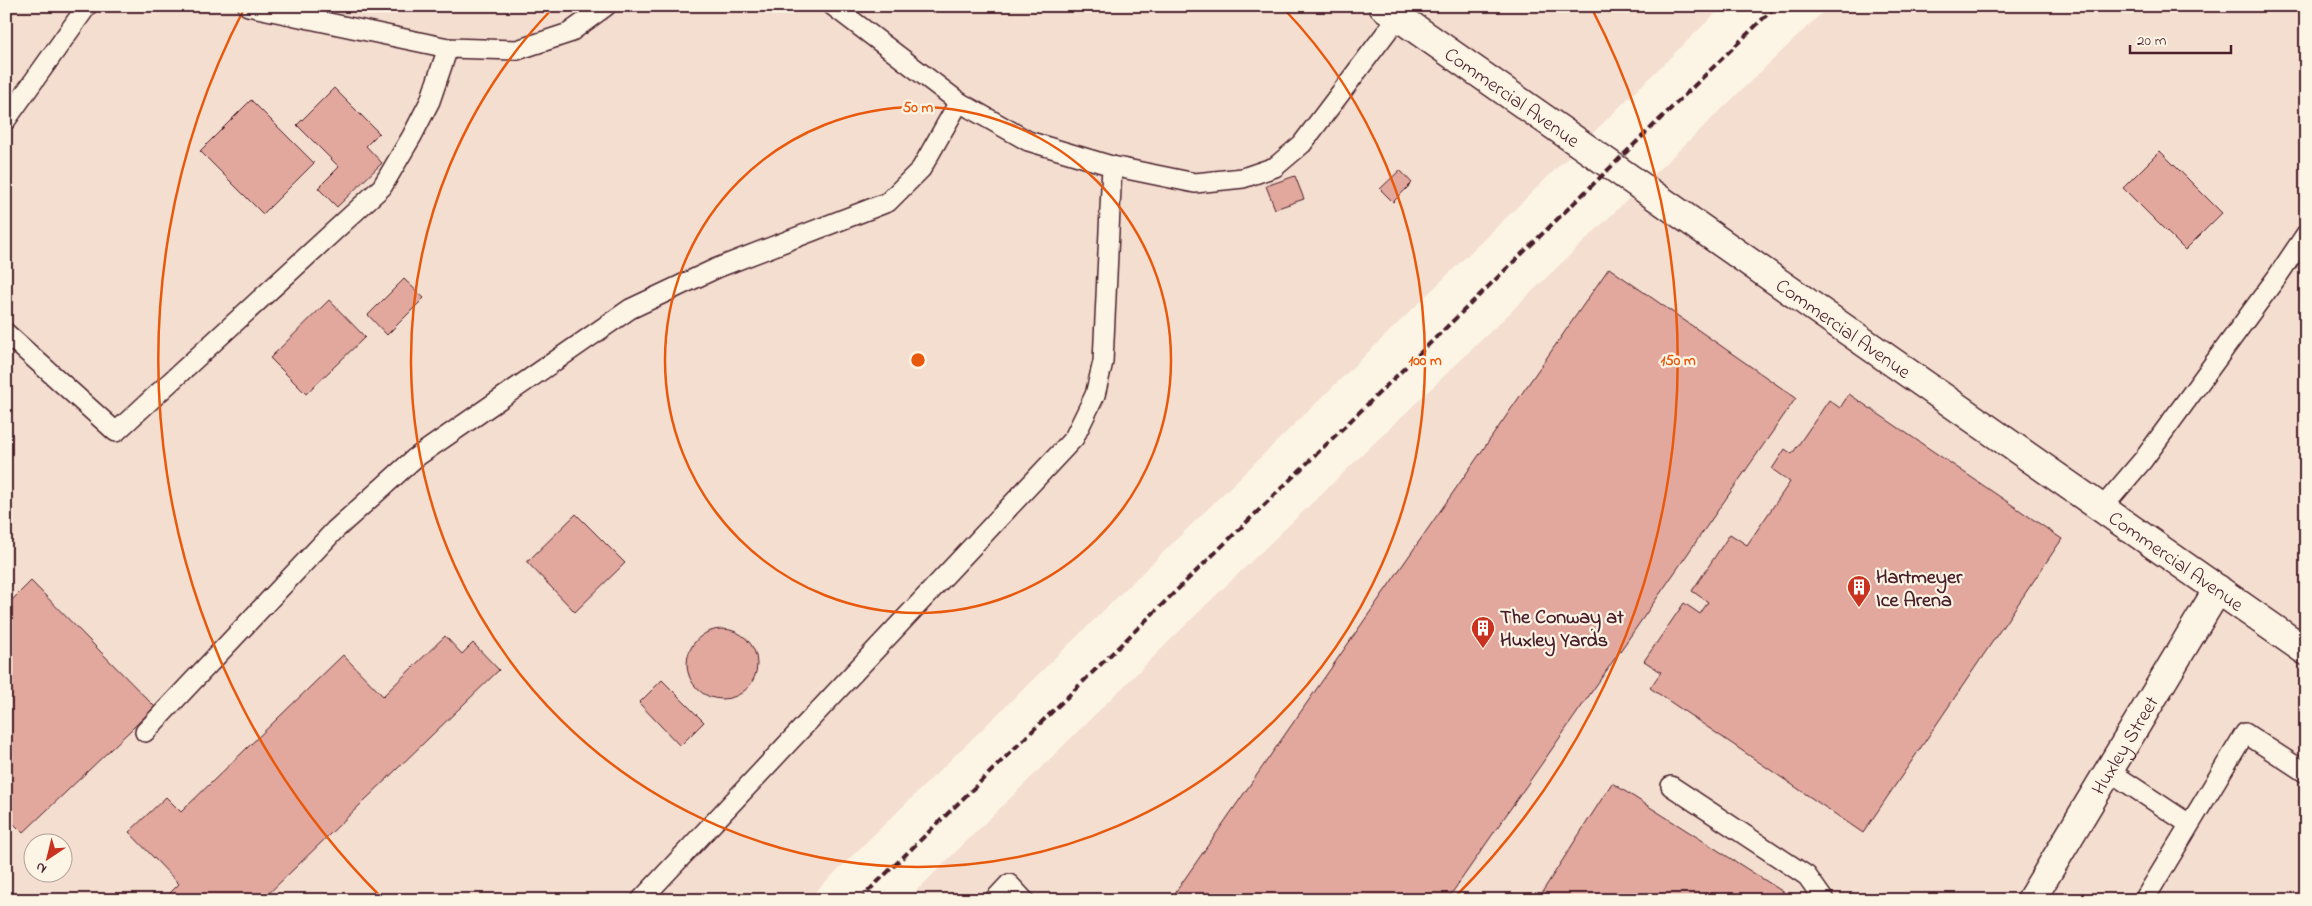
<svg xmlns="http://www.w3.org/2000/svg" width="2312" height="906" font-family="'Indie Flower',sans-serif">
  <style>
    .built { fill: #f4ded0; fill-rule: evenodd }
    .building { fill: #e2a89e; stroke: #4a1f2b }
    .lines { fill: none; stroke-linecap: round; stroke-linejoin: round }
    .service-casing { stroke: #4a1f2b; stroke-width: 22 }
    .minor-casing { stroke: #4a1f2b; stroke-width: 31 }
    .tertiary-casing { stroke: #4a1f2b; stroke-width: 31 }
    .service { stroke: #fcf5e5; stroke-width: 19 }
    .minor { stroke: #fcf5e5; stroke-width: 28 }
    .tertiary { stroke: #fcf5e5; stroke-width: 28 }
    .rail { stroke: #4a1f2b; stroke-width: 4; stroke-dasharray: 8 4; stroke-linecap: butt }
    .ring { fill: none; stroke: #e8590c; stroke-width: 2.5 }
    .labels { text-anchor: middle; stroke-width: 4.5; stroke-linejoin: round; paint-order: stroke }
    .street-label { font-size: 20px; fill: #4a1f2b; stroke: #fcf5e5 }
    .poi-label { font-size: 20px; font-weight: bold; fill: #4a1f2b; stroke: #fcf5e5; text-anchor: start }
    .centre { fill: #e8590c; stroke: #fcf5e5; stroke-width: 2.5 }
    .ring-label { font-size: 15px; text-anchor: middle; font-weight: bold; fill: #e8590c; stroke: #fcf5e5; stroke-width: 4.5; stroke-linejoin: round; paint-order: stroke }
  </style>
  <rect width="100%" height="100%" fill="#fcf5e5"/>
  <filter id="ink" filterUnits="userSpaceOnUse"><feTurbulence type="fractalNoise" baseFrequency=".02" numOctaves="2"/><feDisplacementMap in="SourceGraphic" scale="10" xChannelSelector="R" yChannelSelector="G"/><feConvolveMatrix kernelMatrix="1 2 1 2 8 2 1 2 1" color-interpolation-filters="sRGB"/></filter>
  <g filter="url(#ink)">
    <g class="built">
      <path d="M6,6H1723L807,900H6ZM32,844H62V874H32Z"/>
      <polygon points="1829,6 2306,6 2306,900 907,900 1208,603"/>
    </g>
    <g class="building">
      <polygon points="334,88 379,133 366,146 382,163 337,207 318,188 339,167 297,125"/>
      <polygon points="251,100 314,163 263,214 200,151"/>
      <polygon points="2160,151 2222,213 2185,250 2123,188"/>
      <polygon points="1400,170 1412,183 1393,202 1380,189"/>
      <polygon points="1295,176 1304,199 1275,209 1266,186"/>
      <polygon points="1609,268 1796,398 1447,900 1170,900"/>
      <polygon points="404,279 424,298 387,335 368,315"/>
      <polygon points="329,300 365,337 306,394 270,358"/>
      <polygon points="1849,394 2062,539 1863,833 1650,688 1661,672 1644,661 1684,603 1700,614 1708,602 1692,591 1730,534 1747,545 1790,482 1772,469 1785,449 1792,454 1829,400 1840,408"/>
      <polygon points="576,514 625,563 575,612 527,562"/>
      <polygon points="31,581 155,707 23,833 6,816 6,606"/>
      <circle cx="722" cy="664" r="35"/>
      <polygon points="445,636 462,654 473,643 499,670 262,900 163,900 179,884 129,832 166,797 181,812 343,655 383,696"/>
      <polygon points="662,680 704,722 680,746 639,703"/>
      <polygon points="1612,783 1785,893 1780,900 1537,900"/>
    </g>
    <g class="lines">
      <g class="service-casing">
        <g id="service">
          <polyline points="248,6 448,48 517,50 569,33 606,6"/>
          <polyline points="833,6 959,102 1028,141 1112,166 1195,183 1243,178 1275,167 1302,144 1398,17"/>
          <polyline points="6,120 87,6"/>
          <polyline points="6,333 116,432 382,187 412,136 430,101 448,48"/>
          <polyline points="2102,508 2143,460 2277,277 2306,234"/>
          <polyline points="145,732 335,530 415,458 630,309 717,268 888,202 921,169 959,102"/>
          <polyline points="2109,771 2189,824"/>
          <polyline points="1671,786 1807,876 1824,900"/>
          <polyline points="641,900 1074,438 1095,395 1103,362 1112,166"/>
          <polyline points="994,900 1009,884 1024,900"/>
          <polyline points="2144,900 2245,733 2306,773"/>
        </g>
      </g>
      <g class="minor-casing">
        <g id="minor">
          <path id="s1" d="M2031,900L2218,589"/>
        </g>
      </g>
      <g class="tertiary-casing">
        <g id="tertiary">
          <path id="s2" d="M1383,6L2306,651"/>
        </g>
      </g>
      <use href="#service" class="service"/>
      <use href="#minor" class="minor"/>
      <use href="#tertiary" class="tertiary"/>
      <polyline class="rail" points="859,900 1776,6"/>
    </g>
  </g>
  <g class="ring">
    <circle cx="918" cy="360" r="253"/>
    <path d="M1283 8A507 507 0 1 1 553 8"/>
    <path d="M381 897A760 760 0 0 1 244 9M1592 9A760 760 0 0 1 1455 897"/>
  </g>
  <defs>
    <g id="building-pin" transform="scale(1.25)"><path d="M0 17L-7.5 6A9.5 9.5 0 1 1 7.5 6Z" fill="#c8321e" stroke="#fcf5e5"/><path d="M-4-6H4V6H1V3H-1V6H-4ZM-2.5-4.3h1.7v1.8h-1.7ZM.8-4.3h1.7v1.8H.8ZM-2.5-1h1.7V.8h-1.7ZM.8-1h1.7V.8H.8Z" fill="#fff"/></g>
  </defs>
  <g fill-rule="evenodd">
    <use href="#building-pin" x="1859" y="587"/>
    <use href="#building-pin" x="1483" y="628"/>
  </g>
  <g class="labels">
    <g class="street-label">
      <text dy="7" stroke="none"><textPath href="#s2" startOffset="158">Commercial Avenue</textPath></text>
      <text dy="7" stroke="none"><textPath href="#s2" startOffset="562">Commercial Avenue</textPath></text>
      <text dy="7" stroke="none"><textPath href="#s2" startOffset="968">Commercial Avenue</textPath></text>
      <text dy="7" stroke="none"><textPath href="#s1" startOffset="181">Huxley Street</textPath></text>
    </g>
    <g class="poi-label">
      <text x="1876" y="583">Hartmeyer<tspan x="1876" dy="23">Ice Arena</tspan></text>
      <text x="1500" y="623">The Conway at<tspan x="1500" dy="23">Huxley Yards</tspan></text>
    </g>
  </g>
  <circle cx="918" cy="360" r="8" class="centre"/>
  <g class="ring-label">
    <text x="918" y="112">50 m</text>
    <text x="1425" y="365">100 m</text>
    <text x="1678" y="365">150 m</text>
  </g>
  <rect width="2312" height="906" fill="none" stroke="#fcf5e5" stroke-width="25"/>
  <rect x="12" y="12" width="2287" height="881" fill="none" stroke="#4a1f2b" stroke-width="2" filter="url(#ink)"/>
  <g transform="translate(48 858) rotate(215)"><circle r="24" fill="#fcf5e5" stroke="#b59f9b"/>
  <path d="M0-4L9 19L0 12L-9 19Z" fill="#c8321e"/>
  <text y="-8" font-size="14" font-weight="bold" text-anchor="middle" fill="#4a1f2b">N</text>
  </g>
  <path d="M2130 45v8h101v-8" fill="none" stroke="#4a1f2b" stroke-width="2.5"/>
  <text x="2137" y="45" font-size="15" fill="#4a1f2b" stroke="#fcf5e5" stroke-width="4" paint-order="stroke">20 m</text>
</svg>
